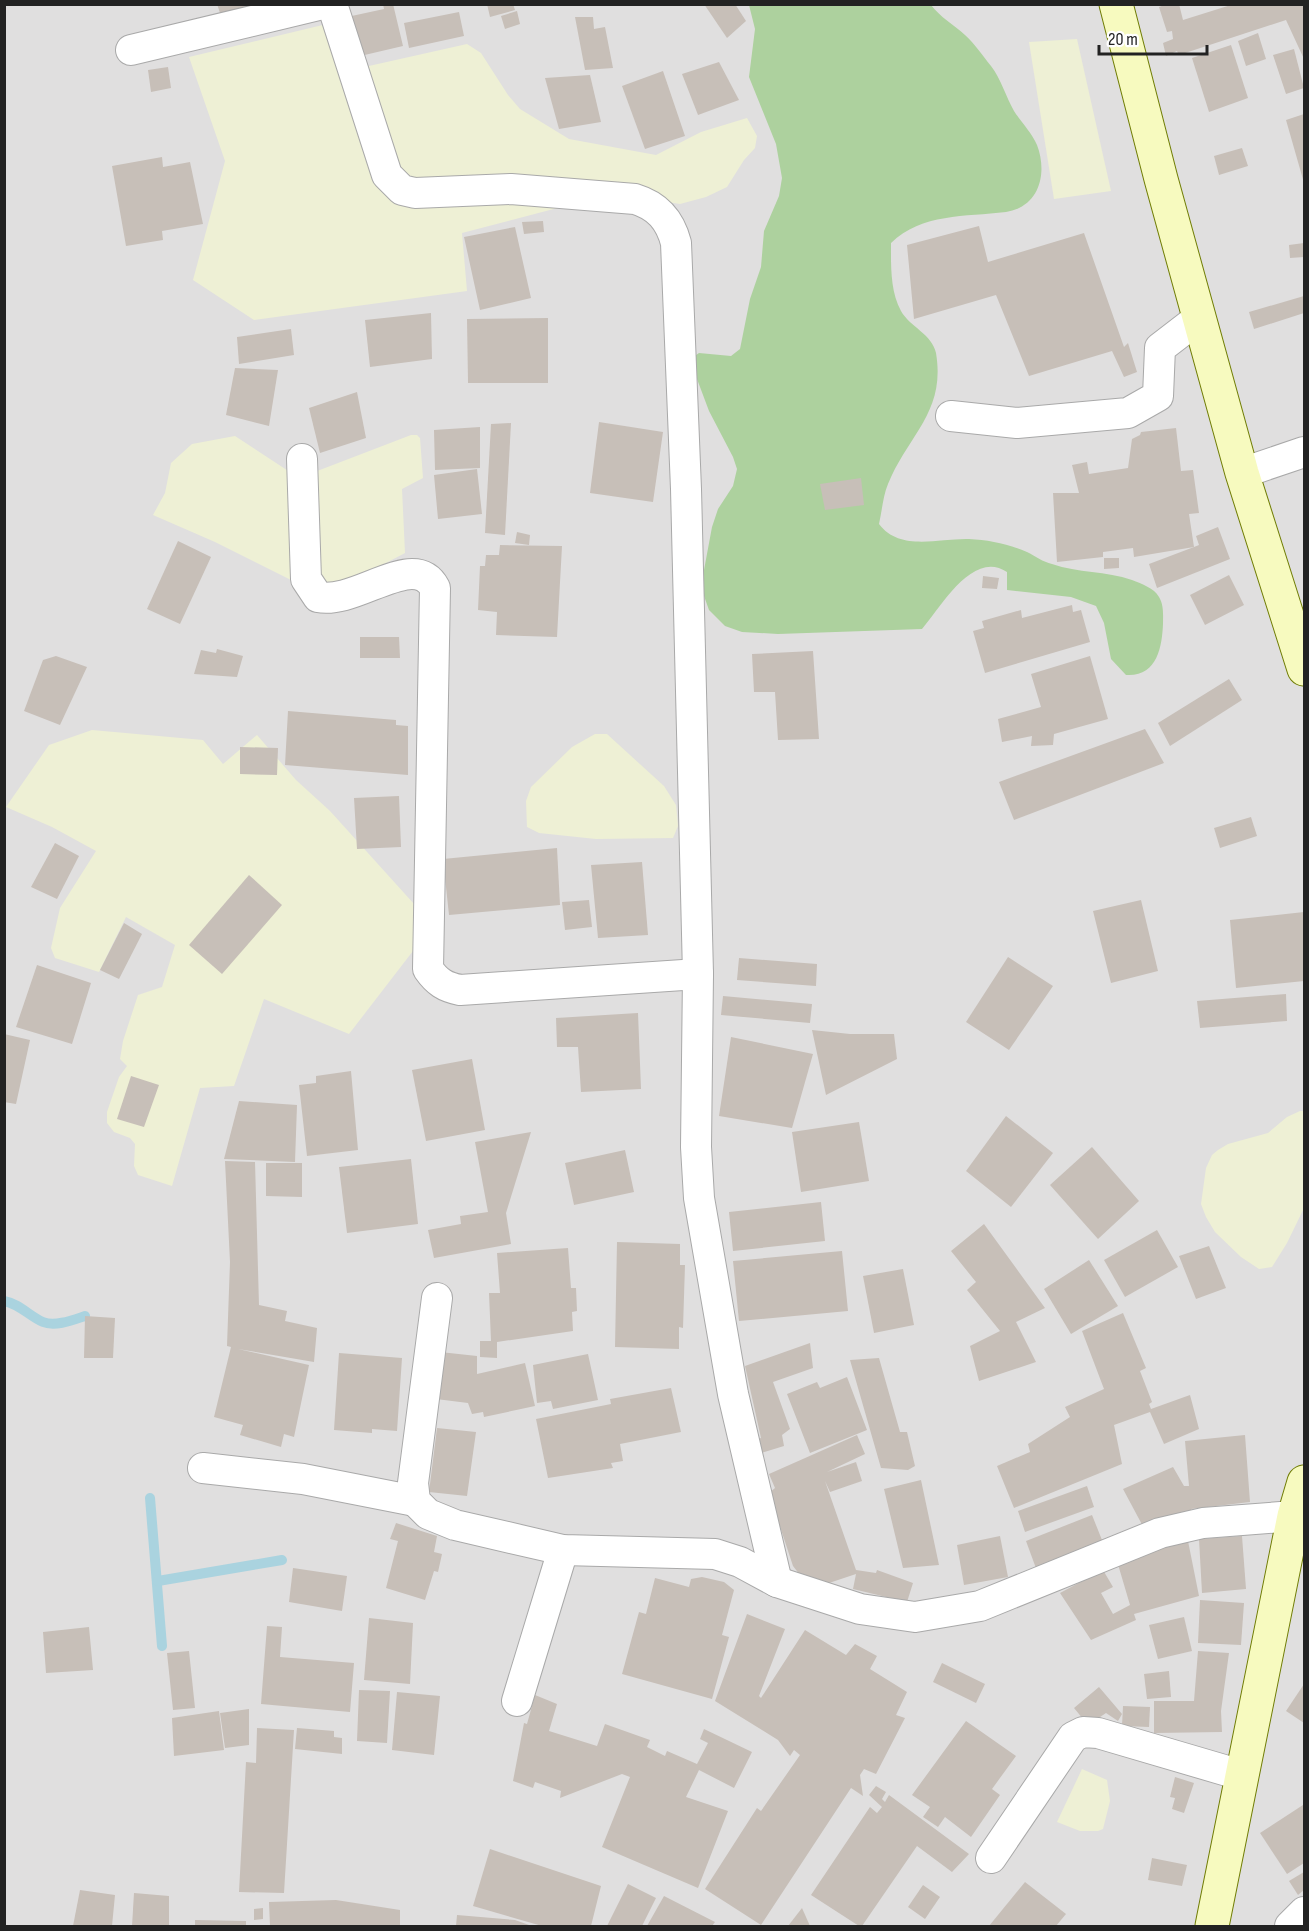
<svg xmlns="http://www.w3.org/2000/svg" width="1309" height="1931" font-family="'Sofia Sans Condensed',sans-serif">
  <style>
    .residential { fill: #e0dfdf }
    .farmland { fill: #eef0d5 }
    .forest { fill: #add19e }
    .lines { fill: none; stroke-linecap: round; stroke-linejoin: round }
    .stream { stroke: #aad3df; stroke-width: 10 }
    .building { fill: #c7bfb8 }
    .street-casing { stroke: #a9a9a9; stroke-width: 32 }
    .secondary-casing { stroke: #707d05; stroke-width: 35 }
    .street { stroke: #fff; stroke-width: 30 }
    .secondary { stroke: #f7fabf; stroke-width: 33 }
  </style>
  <rect width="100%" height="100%" fill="#f2efe9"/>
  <rect class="residential" x="5" y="5" width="1299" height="1921"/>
  <g class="farmland">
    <polygon points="331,23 351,70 467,44 481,53 508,95 520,109 569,139 656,155 701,132 747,118 757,136 755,148 744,160 727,187 706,197 680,204 655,200 565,206 462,233 467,291 254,320 193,280 225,161 189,57"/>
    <polygon points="1077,39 1111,191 1054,199 1029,42"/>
    <polygon points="411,435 417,435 420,438 423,478 402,489 405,553 323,596 215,542 153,515 165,493 171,463 192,444 235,436 299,478"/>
    <polygon points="92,730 203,740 223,764 257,735 296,780 330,811 433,925 349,1034 264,999 234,1086 200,1088 172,1186 138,1175 134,1166 135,1144 130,1138 114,1132 107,1123 107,1112 119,1077 127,1066 120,1059 123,1041 138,995 162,987 175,945 126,917 99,972 55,958 51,948 60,908 96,851 52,827 6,807 49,745"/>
    <polygon points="595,734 607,734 664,786 676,805 678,826 673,838 596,839 539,833 527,827 526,801 531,787 572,747"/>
    <polygon points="1300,1111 1304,1111 1304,1208 1287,1243 1272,1267 1259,1269 1241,1257 1215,1232 1206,1217 1201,1204 1206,1168 1212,1155 1218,1150 1228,1144 1268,1133 1287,1117"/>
    <polygon points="1082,1769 1107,1780 1110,1801 1103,1829 1098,1831 1080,1831 1057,1822"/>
  </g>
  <path class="forest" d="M749,5H931C940,17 954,25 965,35C975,44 983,56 991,66C1001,79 1006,97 1014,111C1021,122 1032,133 1037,145C1048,174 1039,207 1006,212C965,217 922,213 891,243C891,265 890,291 901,311C910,327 932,334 936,353C946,412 908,435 888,484C883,496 882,511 879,524C900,552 939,538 969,539C989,540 1009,544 1027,552C1035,556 1043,562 1052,564C1078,573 1106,571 1132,580C1142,584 1154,588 1159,597C1164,605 1163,615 1163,624C1162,647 1157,677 1126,675L1111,659L1104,623L1096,606L1071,597L1007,590V572C973,549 941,607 922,629L778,634L742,632L725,626L709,610L704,596V570L712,527L718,509L733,486L737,469L733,457L709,411L691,363L692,358L699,353L731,356L740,349L750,299L761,267L764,231L779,196L782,178L776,144L749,77L755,29Z"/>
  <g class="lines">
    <g class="stream">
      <path d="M4,1301C20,1304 29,1316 43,1322C55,1327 73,1320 85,1316"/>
      <polyline points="150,1498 162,1646"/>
      <polyline points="158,1581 282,1560"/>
    </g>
  </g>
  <g class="building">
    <polygon points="217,4 244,4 245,7 221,16"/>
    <polygon points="383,4 393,4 403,46 356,57 347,17 384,9"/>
    <polygon points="487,4 513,4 515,10 490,17"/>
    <polygon points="704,4 735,4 746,21 727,38"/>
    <polygon points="1167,4 1179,4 1183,20 1234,4 1304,4 1304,59 1286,20 1179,55 1177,51 1166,56 1163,43 1173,39 1172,31 1167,32 1159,7"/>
    <polygon points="517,11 520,24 505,29 501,16"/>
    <polygon points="459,12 464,36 409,48 404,23"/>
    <polygon points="575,17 593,17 594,29 605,27 613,68 585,70"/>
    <polygon points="1258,33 1266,59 1246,66 1238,41"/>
    <polygon points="1231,45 1248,98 1209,112 1192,58"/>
    <polygon points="1294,49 1304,88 1286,94 1273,55"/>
    <polygon points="719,62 739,100 698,115 682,74"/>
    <polygon points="168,67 171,88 151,92 148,70"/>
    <polygon points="663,71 685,136 645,149 622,86"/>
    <polygon points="590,75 601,122 559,129 545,78"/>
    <polygon points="1304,114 1304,183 1286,120"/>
    <polygon points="1242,148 1248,166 1219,175 1214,156"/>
    <polygon points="162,157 163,167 190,162 203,224 162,231 163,240 126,246 112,166"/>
    <polygon points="543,221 544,232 524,234 522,222"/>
    <polygon points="979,226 988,262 1084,233 1124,347 1128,343 1137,372 1124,377 1112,351 1029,376 996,295 914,319 907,245"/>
    <polygon points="515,227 531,298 480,310 464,237"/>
    <polygon points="1304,243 1304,257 1290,258 1289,245"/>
    <polygon points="1304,296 1304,313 1254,329 1249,312"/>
    <polygon points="431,313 432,359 370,367 365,320"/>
    <polygon points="548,318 548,383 468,383 467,319"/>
    <polygon points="291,329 294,355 239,364 237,337"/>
    <polygon points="235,368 278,370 269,426 226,415"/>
    <polygon points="357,392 366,438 320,453 309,408"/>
    <polygon points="599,422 663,432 653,502 590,493"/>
    <polygon points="511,423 505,535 485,533 491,424"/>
    <polygon points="480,427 480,468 435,470 434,430"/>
    <polygon points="1176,428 1181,471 1193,470 1199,513 1189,514 1194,547 1199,545 1196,536 1218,527 1230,559 1157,588 1149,564 1194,547 1134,557 1133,548 1103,552 1103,557 1057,562 1053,493 1079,493 1072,465 1087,462 1089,474 1128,468 1132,439 1140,435 1141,432"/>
    <polygon points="477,469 482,514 438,519 434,475"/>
    <polygon points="861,478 864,505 825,510 820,484"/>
    <polygon points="517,532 530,535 529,545 515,543"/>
    <polygon points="178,541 211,557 180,624 147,609"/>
    <polygon points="500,545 562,546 557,637 496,635 497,612 478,610 480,566 485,566 486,555 499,555"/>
    <polygon points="1104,558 1119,558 1119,568 1104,569"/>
    <polygon points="1229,575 1244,605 1205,625 1190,595"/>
    <polygon points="983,576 999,578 997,589 982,588"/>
    <polygon points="1072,605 1073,612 1081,610 1090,642 985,673 973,631 984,628 982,621 1021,610 1022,618"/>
    <polygon points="360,637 399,637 400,658 360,658"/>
    <polygon points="217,649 243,656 237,677 194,674 201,650 216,653"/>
    <polygon points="813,651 819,739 778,740 775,692 754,692 752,654"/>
    <polygon points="56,656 87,667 60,725 24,711 43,660"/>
    <polygon points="1090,656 1108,719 1054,734 1053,745 1031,746 1032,736 1002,742 998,719 1041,707 1031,674"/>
    <polygon points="1229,679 1242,700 1170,746 1158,723"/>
    <polygon points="288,711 396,720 396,725 408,726 408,775 285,765"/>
    <polygon points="1145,729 1164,763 1014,820 999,782"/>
    <polygon points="240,747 278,748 277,775 240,774"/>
    <polygon points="399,796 401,847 357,849 354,798"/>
    <polygon points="1251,817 1257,836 1220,848 1214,828"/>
    <polygon points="55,843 79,856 57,899 31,887"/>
    <polygon points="557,848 560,905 449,915 443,859"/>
    <polygon points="642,862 648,935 598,938 591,865"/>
    <polygon points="249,875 282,905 222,974 189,945"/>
    <polygon points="589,900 592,927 565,930 562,902"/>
    <polygon points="1141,900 1158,971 1111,983 1093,911"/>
    <polygon points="1304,912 1304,981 1236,988 1230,920"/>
    <polygon points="124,923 142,934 119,979 100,970"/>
    <polygon points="1008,957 1053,986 1009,1050 966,1022"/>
    <polygon points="739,958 817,964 816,986 737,980"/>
    <polygon points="37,965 91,983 72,1044 16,1027"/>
    <polygon points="1286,994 1287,1021 1200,1028 1197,1001"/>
    <polygon points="723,996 812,1004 810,1023 721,1015"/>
    <polygon points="638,1013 641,1089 581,1092 578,1047 557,1047 556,1018"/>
    <polygon points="812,1030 850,1034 894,1034 897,1059 826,1095"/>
    <polygon points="4,1034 30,1040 16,1104 4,1102"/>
    <polygon points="731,1037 813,1054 792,1128 719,1116"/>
    <polygon points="472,1059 485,1130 426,1141 412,1070"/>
    <polygon points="351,1071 358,1150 307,1156 299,1085 316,1083 316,1076"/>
    <polygon points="131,1076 159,1085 144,1127 117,1119"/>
    <polygon points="239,1101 297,1105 295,1162 224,1159"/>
    <polygon points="1006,1116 1053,1153 1011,1207 966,1171"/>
    <polygon points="859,1122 869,1181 801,1192 792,1132"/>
    <polygon points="531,1132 506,1213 511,1244 434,1258 428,1230 461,1224 460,1216 488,1212 475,1142"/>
    <polygon points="1092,1147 1139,1201 1098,1239 1050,1185"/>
    <polygon points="625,1150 634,1192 574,1205 565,1163"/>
    <polygon points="411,1159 418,1224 347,1233 339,1167"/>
    <polygon points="225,1161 255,1162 259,1305 287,1311 285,1321 317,1328 314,1362 238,1349 309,1365 294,1437 284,1434 281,1447 240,1435 243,1425 214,1417 231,1347 227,1346 230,1262"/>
    <polygon points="266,1163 302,1163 302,1197 266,1196"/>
    <polygon points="821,1202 825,1241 733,1251 729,1212"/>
    <polygon points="984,1224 1045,1308 1016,1322 1036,1362 979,1381 970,1346 1000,1331 967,1290 976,1282 951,1251"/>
    <polygon points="1157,1230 1178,1267 1125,1297 1104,1260"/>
    <polygon points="617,1242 680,1244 680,1265 685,1265 683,1328 679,1327 679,1349 615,1347"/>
    <polygon points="1209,1246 1226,1288 1196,1299 1179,1256"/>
    <polygon points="568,1248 571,1288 576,1288 577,1311 572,1312 573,1331 497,1342 497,1358 480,1357 480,1341 491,1341 489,1293 500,1293 497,1253"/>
    <polygon points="842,1251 848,1311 739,1321 733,1261"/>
    <polygon points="1089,1260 1118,1306 1071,1334 1044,1289"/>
    <polygon points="903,1269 914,1325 874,1333 863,1276"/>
    <polygon points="1123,1313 1146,1368 1140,1371 1152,1402 1149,1404 1151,1409 1190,1395 1199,1429 1164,1444 1150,1412 1114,1425 1122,1464 1014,1508 997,1466 1030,1452 1028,1444 1070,1417 1065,1407 1104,1389 1082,1331"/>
    <polygon points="85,1316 115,1318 113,1358 84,1358"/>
    <polygon points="810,1343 813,1368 773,1382 790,1429 782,1435 784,1446 761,1453 757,1439 761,1438 745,1366"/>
    <polygon points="440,1352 477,1356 477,1374 525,1363 535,1406 484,1417 483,1412 472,1414 468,1403 436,1399"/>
    <polygon points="339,1353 402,1358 397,1431 372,1429 372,1433 334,1430"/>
    <polygon points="588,1354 598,1400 553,1409 551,1401 537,1403 533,1365"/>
    <polygon points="879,1358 900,1432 907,1432 915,1466 908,1470 881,1468 850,1360"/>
    <polygon points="847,1377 867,1430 810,1453 787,1394 817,1382 820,1388"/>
    <polygon points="671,1388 681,1432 620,1444 623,1461 611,1463 613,1468 548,1478 536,1419 611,1404 610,1399"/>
    <polygon points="437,1428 476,1432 467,1496 429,1492"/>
    <polygon points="857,1435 865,1454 827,1472 856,1462 862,1481 830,1492 825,1481 856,1570 876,1573 877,1570 913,1583 907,1602 853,1589 856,1574 817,1587 807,1584 793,1566 769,1493 775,1488 769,1474"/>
    <polygon points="1245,1435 1250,1502 1191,1509 1193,1515 1146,1532 1123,1489 1173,1467 1184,1486 1189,1486 1185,1441"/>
    <polygon points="921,1480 939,1565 903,1568 884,1489"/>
    <polygon points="1087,1486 1094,1507 1025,1532 1018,1511"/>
    <polygon points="1092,1515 1104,1545 1037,1571 1026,1541"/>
    <polygon points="396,1523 437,1536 434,1552 442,1554 438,1572 434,1571 425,1600 386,1588 398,1541 390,1539"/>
    <polygon points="1000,1536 1008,1577 964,1585 957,1545"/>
    <polygon points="1242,1536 1246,1589 1202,1593 1199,1539"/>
    <polygon points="1188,1541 1199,1596 1134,1614 1136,1620 1091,1640 1060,1593 1103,1570 1113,1587 1101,1593 1113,1614 1130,1605 1117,1561"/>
    <polygon points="293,1568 347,1576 342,1611 289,1602"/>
    <polygon points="702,1577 724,1582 734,1590 722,1635 729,1637 712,1699 622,1674 639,1612 646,1614 655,1578 689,1587 691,1579"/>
    <polygon points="1200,1600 1244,1603 1241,1645 1198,1643"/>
    <polygon points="747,1614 785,1629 759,1696 761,1698 805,1630 846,1655 855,1644 877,1656 870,1669 907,1692 896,1715 905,1718 876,1774 864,1769 860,1775 863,1796 851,1788 761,1925 705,1889 757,1808 761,1811 800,1755 794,1750 790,1756 778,1740 715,1701"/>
    <polygon points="1184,1617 1192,1651 1158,1659 1149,1625"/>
    <polygon points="369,1618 413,1623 410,1684 364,1680"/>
    <polygon points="267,1626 282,1627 280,1657 354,1663 350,1712 261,1704"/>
    <polygon points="89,1627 93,1670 46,1673 43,1632"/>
    <polygon points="189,1651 195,1708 173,1710 167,1653"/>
    <polygon points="1198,1651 1229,1653 1221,1711 1222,1732 1154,1733 1154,1701 1194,1701"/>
    <polygon points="942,1663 985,1684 976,1703 933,1682"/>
    <polygon points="1169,1671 1171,1697 1147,1699 1144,1674"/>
    <polygon points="1304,1684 1304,1723 1286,1711"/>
    <polygon points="1099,1687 1122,1714 1118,1721 1106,1713 1088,1725 1074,1708"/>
    <polygon points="359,1690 390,1691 387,1743 357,1741"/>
    <polygon points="397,1692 440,1696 434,1755 392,1750"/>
    <polygon points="535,1695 557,1704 549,1731 597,1746 605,1724 650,1740 647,1747 665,1756 667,1751 697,1764 708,1743 700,1739 704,1729 752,1752 734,1788 699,1770 686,1797 728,1811 698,1888 602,1847 630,1777 622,1774 560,1798 561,1791 535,1782 533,1788 513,1781 524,1723 527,1724"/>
    <polygon points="1123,1706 1150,1707 1149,1727 1122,1726"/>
    <polygon points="249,1709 249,1745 225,1748 220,1713"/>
    <polygon points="219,1711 224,1750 174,1756 172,1718"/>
    <polygon points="966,1721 1016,1756 992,1789 1000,1795 971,1837 945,1817 938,1827 923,1817 930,1807 912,1795"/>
    <polygon points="257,1728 294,1730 284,1893 239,1892 246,1762 256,1763"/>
    <polygon points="297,1728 334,1731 334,1737 342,1738 342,1754 295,1749"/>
    <polygon points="1175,1777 1194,1783 1184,1813 1172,1809 1175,1798 1170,1797"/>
    <polygon points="876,1786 886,1792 882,1799 885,1802 889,1795 969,1854 952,1872 917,1846 862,1926 859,1926 811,1895 870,1807 877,1813 882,1807 869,1795"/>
    <polygon points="1303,1805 1304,1863 1287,1874 1260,1833"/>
    <polygon points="490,1849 601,1886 591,1926 542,1926 473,1906"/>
    <polygon points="1152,1858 1187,1865 1182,1886 1148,1880"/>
    <polygon points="1304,1872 1304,1890 1298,1895 1289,1881"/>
    <polygon points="1025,1882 1066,1914 1056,1926 989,1926"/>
    <polygon points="628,1884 656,1898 642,1926 607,1926"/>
    <polygon points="923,1885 940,1897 925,1919 908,1907"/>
    <polygon points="80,1890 115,1895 112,1926 73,1926"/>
    <polygon points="134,1893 169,1896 169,1926 132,1926"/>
    <polygon points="664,1896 715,1922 712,1926 647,1926"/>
    <polygon points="336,1900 400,1910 400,1926 270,1926 269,1902"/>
    <polygon points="263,1908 263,1919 254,1920 254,1909"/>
    <polygon points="802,1908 810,1926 788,1926"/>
    <polygon points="457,1915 515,1920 532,1926 456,1926"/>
    <polygon points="195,1920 246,1921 246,1926 195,1926"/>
  </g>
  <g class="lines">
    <g class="street-casing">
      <g id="street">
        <path d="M332,4L387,175L402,190L415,193L511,189L635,199C658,206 670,220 676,243L686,489L698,974L696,1147L699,1198L733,1394L777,1582"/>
        <polyline points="131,50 323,4"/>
        <polyline points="951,416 1017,423 1128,413 1158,396 1160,348 1199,318"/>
        <path d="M302,459L306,579L318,597C357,605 414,549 435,588L428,969C437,982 445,987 460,990L698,974"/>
        <polyline points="1242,473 1304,452"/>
        <polyline points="437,1298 413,1483 415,1501 428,1514 455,1525 563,1550 715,1554 740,1562 777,1582 860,1609 915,1617 980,1606 1160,1533 1203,1523 1294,1516"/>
        <polyline points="203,1468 303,1479 415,1501"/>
        <polyline points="517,1701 563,1550"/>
        <polyline points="991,1858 1073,1737 1083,1732 1098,1733 1241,1775"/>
        <polyline points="1290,1926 1304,1912"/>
      </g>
    </g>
    <g class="secondary-casing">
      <g id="secondary">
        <polyline points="1116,4 1161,179 1242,473 1304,669"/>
        <polyline points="1212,1926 1294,1516 1304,1482"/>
      </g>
    </g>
    <use href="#street" class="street"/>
    <use href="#secondary" class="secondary"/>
  </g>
  <rect width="1309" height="1931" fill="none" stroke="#222222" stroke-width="12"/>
  <path d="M1099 45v9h108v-9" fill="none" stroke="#222222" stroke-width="3"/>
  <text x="1108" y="45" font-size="18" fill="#222222" stroke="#ffffff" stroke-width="4.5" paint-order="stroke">20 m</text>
</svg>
